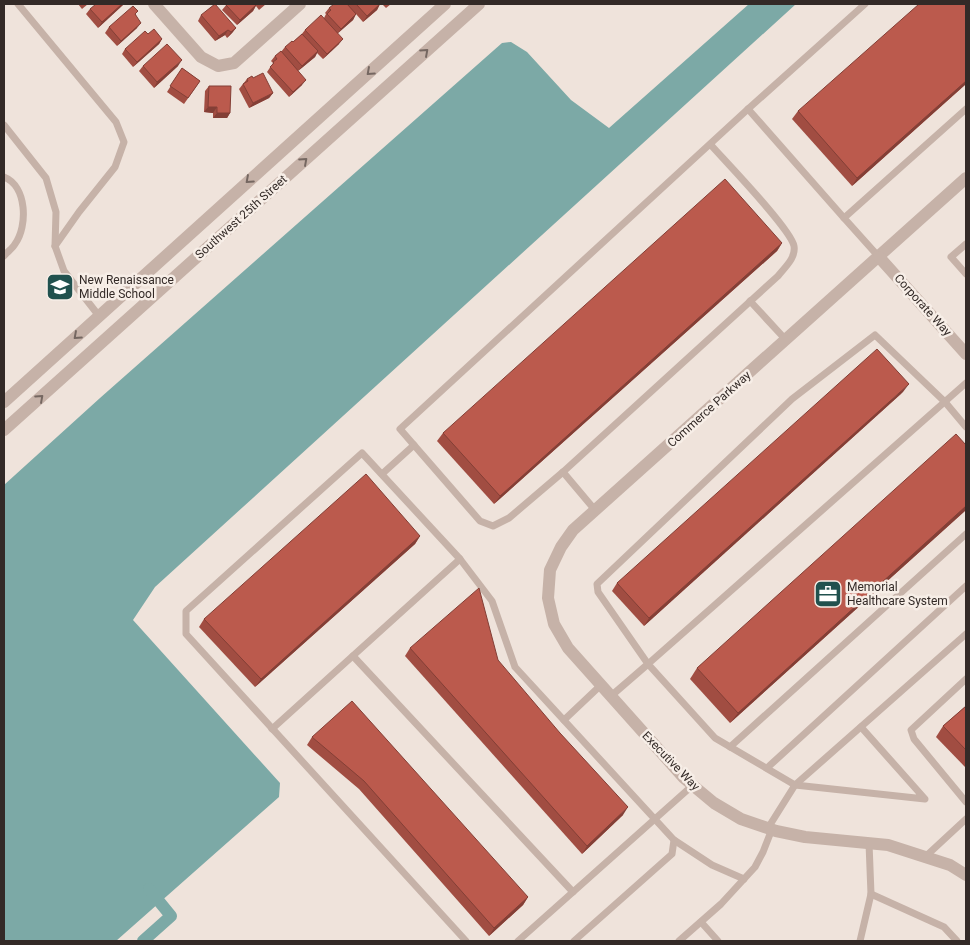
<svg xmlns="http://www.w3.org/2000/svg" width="970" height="945" font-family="Roboto,sans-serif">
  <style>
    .water { fill: #7ca9a6 }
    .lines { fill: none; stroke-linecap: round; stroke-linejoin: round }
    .canal { stroke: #7ca9a6; stroke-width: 12 }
    .service { stroke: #c6b2a8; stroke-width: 7 }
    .minor { stroke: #c6b2a8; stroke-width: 12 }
    .tertiary { stroke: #c6b2a8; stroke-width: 12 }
    .wall { fill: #a14d42 }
    .shaded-wall { fill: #833f36 }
    .building { fill: #bb5a4d; stroke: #833f36 }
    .oneway { stroke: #756761 }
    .labels { text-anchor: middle; stroke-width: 5; stroke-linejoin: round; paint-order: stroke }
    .street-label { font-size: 12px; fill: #332a27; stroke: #f7eee7 }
    .poi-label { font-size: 12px; fill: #332a27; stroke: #f7eee7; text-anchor: start }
  </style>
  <rect width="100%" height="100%" fill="#efe3db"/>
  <polygon class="water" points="749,4 796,4 155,587 133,620 280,783 279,797 116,941 4,941 4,485 100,398 502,43 511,42 527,52 571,100 609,128"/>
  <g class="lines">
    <polyline class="canal" points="143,941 171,916 149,889"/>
    <g class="service">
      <polyline points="18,4 116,122 124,142 115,167 79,212 55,246"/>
      <polyline points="748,109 844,218"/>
      <polyline points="4,125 46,178 56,212 55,246 64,271 99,316"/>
      <path d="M710,144C725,161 791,229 794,246C796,258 785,267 778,276L563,472L509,518L493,526L480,521L400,429L748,109L865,4"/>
      <path d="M4,177C27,186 28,226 15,244C13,248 7,252 4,256"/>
      <polyline points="966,244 951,257 966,274"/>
      <polyline points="879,257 844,218 966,109"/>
      <polyline points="750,301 786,340"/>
      <polyline points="563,472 595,510"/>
      <polyline points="382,474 414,445"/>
      <polyline points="353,656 573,892"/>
      <polyline points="966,679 911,730 914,739 966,802"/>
      <polyline points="611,696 648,664 598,592 597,584 792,399 875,335 945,402 966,427"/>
      <polyline points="564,720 601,685"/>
      <polyline points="272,729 460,559"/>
      <polyline points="730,747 966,534"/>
      <polyline points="767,768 966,586"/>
      <polyline points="795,785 966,634"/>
      <polyline points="795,785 925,799 861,727"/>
      <polyline points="768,828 795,785 715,738 648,664 966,383"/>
      <polyline points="674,840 712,865 744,879"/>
      <polyline points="925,857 966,819"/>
      <polyline points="871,894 944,927 957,941"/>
      <polyline points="701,922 718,941"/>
      <polyline points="466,941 186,634 186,611 362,453 460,559 492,601 515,667 674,840 672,854 574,941"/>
      <polyline points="518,941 693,785"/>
      <polyline points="679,941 721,904 755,867 763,852 772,829"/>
      <polyline points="860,941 871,894 869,843"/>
    </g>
    <g class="minor">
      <polyline points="154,4 201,57 218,66 234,63 300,4"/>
      <polyline points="966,178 573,530 561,547 550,570 548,598 554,624 568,648 684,778 714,803 741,819 776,831 805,837 888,845 950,865 966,875"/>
      <polyline points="879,257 966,354"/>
    </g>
    <g class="tertiary">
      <polyline points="4,402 445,4"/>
      <polyline points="4,430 479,4"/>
    </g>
  </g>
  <g class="wall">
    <polygon points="78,4 88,4 82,9"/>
    <polygon points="124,4 98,28 86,14 90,9"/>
    <polygon points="227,4 266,4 259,10 256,6 253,11 237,25 222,10"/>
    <polygon points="347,4 380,4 377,10 363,22 356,14 353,20 338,33 339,44 323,59 317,53 315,57 298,71 302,85 289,97 267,72 273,63 271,61 275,56 281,52 285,47 293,42 301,35 305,30 324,18 326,14 325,13 329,8"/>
    <polygon points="382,4 391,4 386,8"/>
    <polygon points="966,4 966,84 852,186 792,119 798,111"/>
    <polygon points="136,14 137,28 117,46 105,33 109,27"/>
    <polygon points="201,15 236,28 232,33 227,38 225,35 215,41 198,21"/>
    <polygon points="148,34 162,39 159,44 133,67 122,54 125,49"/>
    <polygon points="143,66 178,66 154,88 139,71"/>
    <polygon points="182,68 200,81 184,104 167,92"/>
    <polygon points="253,78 273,93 269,98 249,108 239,89 247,79"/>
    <polygon points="209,86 230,113 227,118 213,118 213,113 204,112 205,91"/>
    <polygon points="782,243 777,251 494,504 437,441 443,433"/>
    <polygon points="903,392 644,626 612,591 617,583"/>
    <polygon points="966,445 966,510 730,723 690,679 697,668"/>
    <polygon points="420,536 415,544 255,687 199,627 204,619"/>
    <polygon points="410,648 623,815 582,854 405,656"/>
    <polygon points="966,706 966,768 936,737 943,726"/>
    <polygon points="312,737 528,897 523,905 489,936 359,789 307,745"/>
  </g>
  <g class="shaded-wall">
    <polygon points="122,4 124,4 98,28 102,22"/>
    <polygon points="380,4 377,10 363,22 367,16"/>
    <polygon points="256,5 253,11 237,25 240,20"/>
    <polygon points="356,14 353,20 337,34 341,29"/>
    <polygon points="141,23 137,28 117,46 121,41"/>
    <polygon points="236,28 232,33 227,38 231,32"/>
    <polygon points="228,30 225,35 215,41 219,36"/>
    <polygon points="162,39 159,44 133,67 137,62"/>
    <polygon points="343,39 339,44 323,59 327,54"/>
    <polygon points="318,51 315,57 298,71 302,66"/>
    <polygon points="182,60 178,66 154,88 157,82"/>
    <polygon points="306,80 302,85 289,97 293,92"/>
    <polygon points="966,81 966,84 852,186 857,178"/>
    <polygon points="273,93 269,98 249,108 253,103"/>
    <polygon points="208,107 217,107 213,113 204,112"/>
    <polygon points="217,113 230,113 227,118 213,118"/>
    <polygon points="782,243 777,251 494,504 500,496"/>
    <polygon points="909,384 903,392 644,626 649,618"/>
    <polygon points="966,506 966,510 730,723 738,713"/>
    <polygon points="420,536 415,544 255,687 261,679"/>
    <polygon points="628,807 623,815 582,854 587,846"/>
    <polygon points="528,897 523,905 489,936 494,928"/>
  </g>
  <g class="building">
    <polygon points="96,4 122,4 102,22 90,9"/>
    <polygon points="215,4 236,28 231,32 228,30 219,36 201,15"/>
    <polygon points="227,4 255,4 256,5 240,20 226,5"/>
    <polygon points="334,4 347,4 356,14 341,29 327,14 331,10 329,8"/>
    <polygon points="356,4 380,4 367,16"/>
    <polygon points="919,4 966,4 966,81 857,178 798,111"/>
    <polygon points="133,6 138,11 135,14 141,23 121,41 109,27"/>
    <polygon points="321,15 343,39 327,54 305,30"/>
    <polygon points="154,29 162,39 137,62 125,49 145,31 148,34"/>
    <polygon points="302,34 318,51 302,66 285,47 292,41 293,42"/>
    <polygon points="167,44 182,60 157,82 143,66"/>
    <polygon points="281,51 306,80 293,92 270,67 274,63 273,62 277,59 275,56"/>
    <polygon points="182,68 200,81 188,98 170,86"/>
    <polygon points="263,73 273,93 253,103 243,84 248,81 247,79 252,76 253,78"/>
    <polygon points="209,86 231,86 230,113 217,113 217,107 208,107"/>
    <polygon points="725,179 782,243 500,496 443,433"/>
    <polygon points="877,349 909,384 649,618 617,583"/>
    <polygon points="956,434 966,445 966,506 738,713 697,668"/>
    <polygon points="366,474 420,536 261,679 204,619"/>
    <polygon points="479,588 498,660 560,733 628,807 587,846 410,648"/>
    <polygon points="352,701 528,897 494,928 364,781 312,737"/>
    <polygon points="966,706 966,750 943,726"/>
  </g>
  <defs><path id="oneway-chevron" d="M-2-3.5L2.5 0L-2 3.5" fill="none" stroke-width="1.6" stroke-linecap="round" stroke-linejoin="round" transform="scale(1.25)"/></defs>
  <g class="oneway">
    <use href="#oneway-chevron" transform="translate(425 52) rotate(-42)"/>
    <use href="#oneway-chevron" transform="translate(370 72) rotate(138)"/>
    <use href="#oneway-chevron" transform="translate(304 161) rotate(-42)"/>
    <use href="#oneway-chevron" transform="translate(249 180) rotate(138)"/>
    <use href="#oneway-chevron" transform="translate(77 336) rotate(138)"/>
    <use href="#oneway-chevron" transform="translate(40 398) rotate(-42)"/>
  </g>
  <defs>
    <g id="school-square" transform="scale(1.4375)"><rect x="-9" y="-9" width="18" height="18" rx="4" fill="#21514e" stroke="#f7eee7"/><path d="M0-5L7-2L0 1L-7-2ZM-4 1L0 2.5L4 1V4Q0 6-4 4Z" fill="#fff"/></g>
    <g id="office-square" transform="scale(1.4375)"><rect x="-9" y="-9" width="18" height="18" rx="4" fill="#21514e" stroke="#f7eee7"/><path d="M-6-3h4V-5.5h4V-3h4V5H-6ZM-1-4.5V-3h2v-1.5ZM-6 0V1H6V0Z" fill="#fff"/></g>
  </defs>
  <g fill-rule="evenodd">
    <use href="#school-square" x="60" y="287"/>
    <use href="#office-square" x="828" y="594"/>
  </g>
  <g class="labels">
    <g class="street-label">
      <text transform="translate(241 217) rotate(-42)" y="4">Southwest 25th Street</text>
      <text transform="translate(923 305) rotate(48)" y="4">Corporate Way</text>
      <text transform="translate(709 409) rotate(-42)" y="4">Commerce Parkway</text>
      <text transform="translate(671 761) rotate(46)" y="4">Executive Way</text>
    </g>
    <g class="poi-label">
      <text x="79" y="284">New Renaissance<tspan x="79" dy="14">Middle School</tspan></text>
      <text x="847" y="591">Memorial<tspan x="847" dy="14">Healthcare System</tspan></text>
    </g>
  </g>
  <rect width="970" height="945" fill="none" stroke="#332a27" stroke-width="10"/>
</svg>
